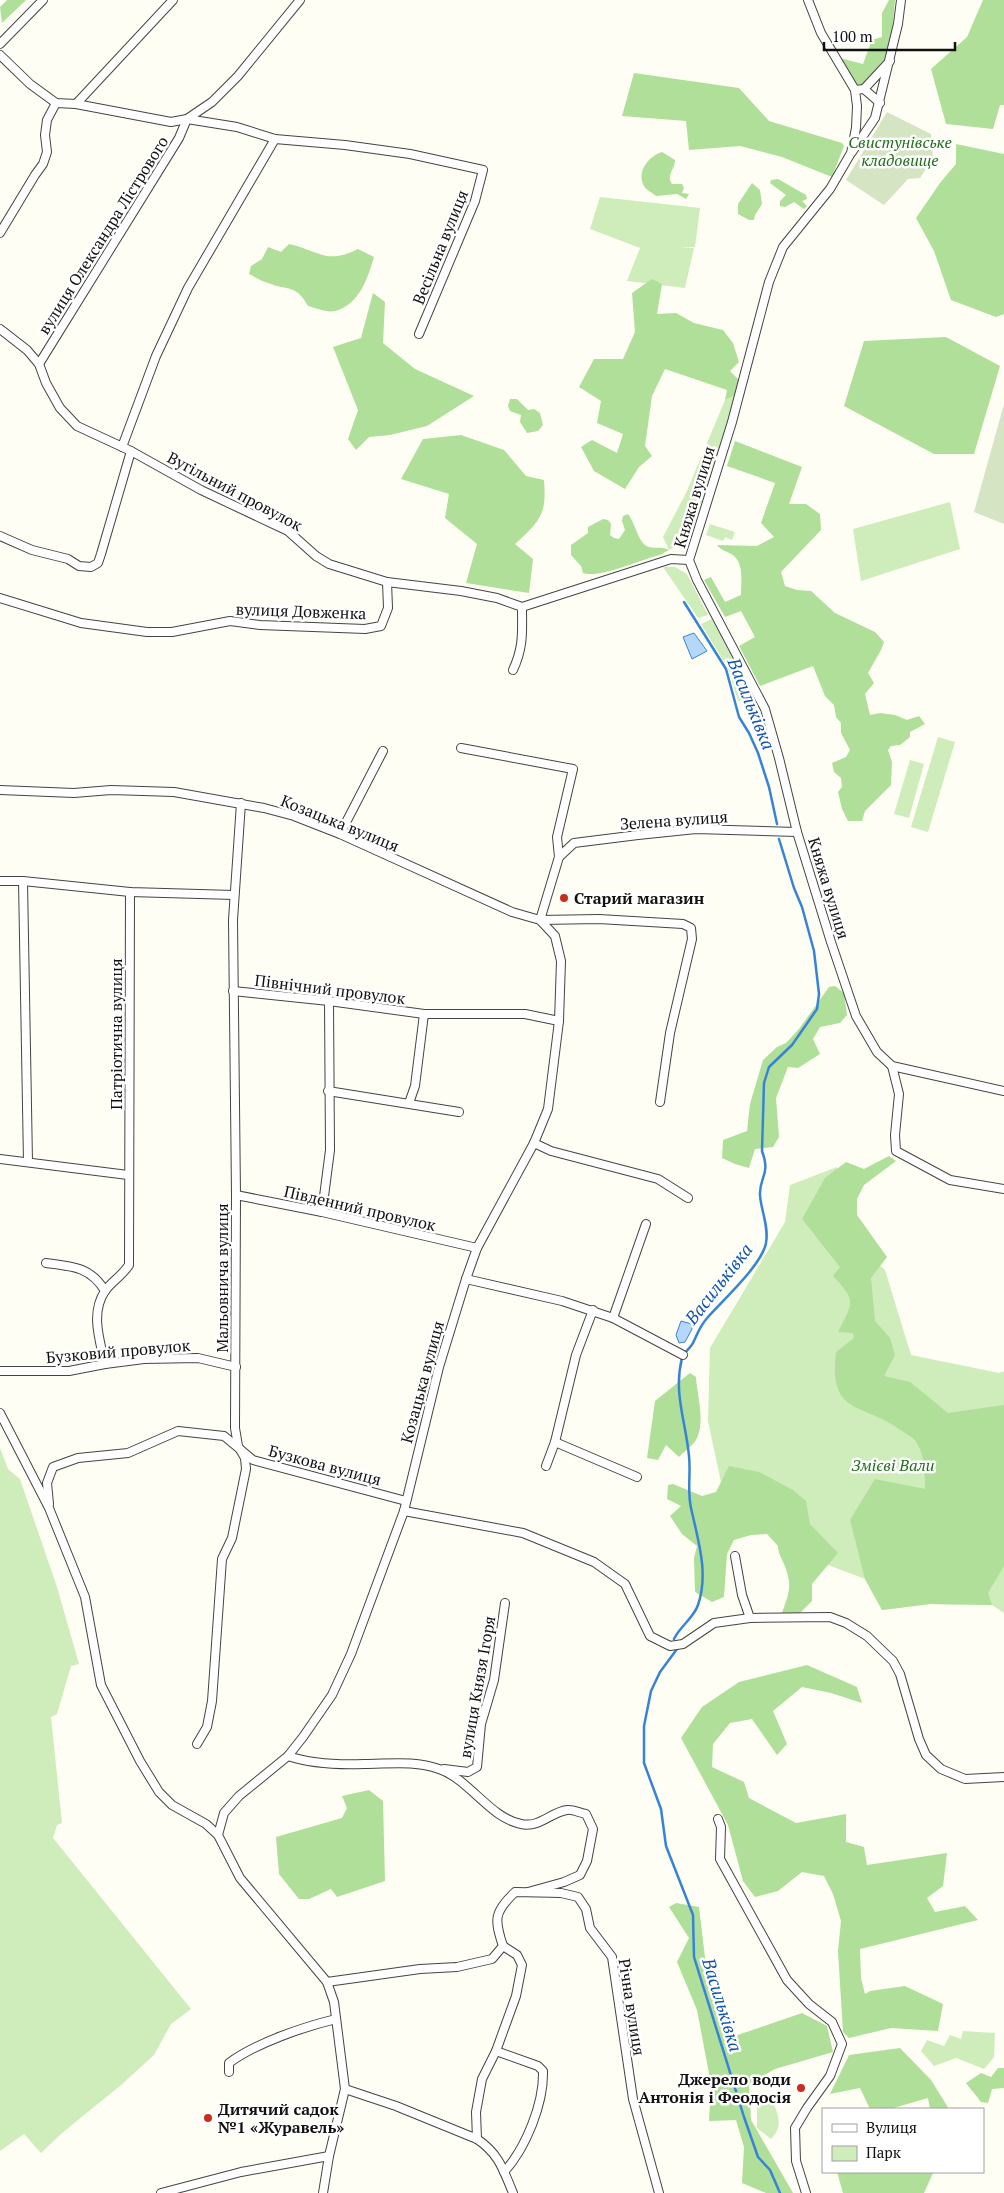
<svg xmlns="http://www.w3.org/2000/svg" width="1004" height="2193" font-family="'PT Serif',serif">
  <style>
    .green { fill: #ceedba }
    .forest { fill: #afdf98 }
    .cemetery { fill: #d5e4c2 }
    .water { fill: #b5d8fa; stroke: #3783d6 }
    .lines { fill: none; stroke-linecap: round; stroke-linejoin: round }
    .stream { stroke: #3783d6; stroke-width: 2.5 }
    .street-casing { stroke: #444; stroke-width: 10 }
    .street { stroke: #fff; stroke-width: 8 }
    .poi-dot { fill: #cb2c1e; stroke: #fff; stroke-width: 2 }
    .labels { text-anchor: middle; stroke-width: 5; stroke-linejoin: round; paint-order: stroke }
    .park-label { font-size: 16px; font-style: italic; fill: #226e1b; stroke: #fff }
    .street-label { font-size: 16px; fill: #111; stroke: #fff }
    .poi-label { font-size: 16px; font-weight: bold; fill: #111; stroke: #fff; text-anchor: start }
    .water-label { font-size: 18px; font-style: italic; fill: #1054ac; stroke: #fff }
  </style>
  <rect width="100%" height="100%" fill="#fffef4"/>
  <g class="green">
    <polygon points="600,197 700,208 695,247 680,248 694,248 685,288 627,281 640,248 590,229"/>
    <polygon points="736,395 690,539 669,550 663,537 687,491 725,400"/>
    <polygon points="950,502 960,549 861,581 853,529"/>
    <polygon points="710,524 735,532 732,540 725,537 723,541 706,535"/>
    <polygon points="663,567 675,567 687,574 708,615 698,618"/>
    <polygon points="712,619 752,696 745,697 745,700 738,701 728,668 701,624"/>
    <polygon points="938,737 955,742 928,832 911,827"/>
    <polygon points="910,760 924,764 909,818 894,814"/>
    <polygon points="837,1167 857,1245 885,1270 911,1355 999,1373 1004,1371 1004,1613 992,1605 930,1604 882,1610 865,1579 815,1560 804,1532 728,1515 708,1421 710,1348 785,1222 790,1185"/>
    <polygon points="0,1448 8,1469 20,1479 57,1587 79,1664 71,1666 57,1714 51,1717 62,1823 57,1825 53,1838 191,2009 171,2024 154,2055 121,2085 62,2133 41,2153 24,2134 0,2151"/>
    <polygon points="963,2031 995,2033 994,2057 984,2069 956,2058 934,2066 921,2051 927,2040 944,2046 950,2035 961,2039"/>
    <path d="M757,2099L773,2102C779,2116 783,2127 771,2139L757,2128Z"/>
  </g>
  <g class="forest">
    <polygon points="7,0 26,0 2,23 0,7"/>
    <polygon points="889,0 895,0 892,36 884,60 863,84 858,85 845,70 840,58 863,64 872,40 882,37 882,13"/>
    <polygon points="983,0 1004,0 1004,105 1000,105 993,129 946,124 931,69 967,37"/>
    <polygon points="634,73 739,88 769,121 842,143 844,146 832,177 782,157 740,146 689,150 686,121 622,116"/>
    <polygon points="956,144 1004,154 1004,314 996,317 951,300 934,251 916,218 940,183 956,164"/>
    <path d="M662,152L675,160C675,170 666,174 672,184H682L684,188L682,193L689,194L686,199L677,194L656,196C653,193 646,190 644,186C636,171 649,156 662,152Z"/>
    <polygon points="778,179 806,195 807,199 802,201 807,206 804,209 794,202 785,207 780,206 780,201 786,195 770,183 771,180"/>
    <polygon points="752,183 760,190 762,204 755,215 754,220 749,220 738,214 738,204"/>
    <path d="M289,244C320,251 326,265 358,249L374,257C368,278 359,305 335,311C327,313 316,308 308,306C296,284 288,291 268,283C261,281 255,277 249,274L251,266L262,259L268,247L281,252Z"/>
    <polygon points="652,279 662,284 657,314 676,313 694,323 723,330 733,343 739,362 730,371 739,380 736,395 725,400 727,390 665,369 652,396 645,446 652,456 639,467 625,489 594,471 581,447 592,440 617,453 623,434 597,423 601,401 579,387 594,359 623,359 635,332 632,293"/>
    <polygon points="373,293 385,302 383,343 415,369 474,396 427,426 390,435 369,437 356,450 348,439 358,410 333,347 361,338"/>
    <polygon points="946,337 1000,366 974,454 934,454 844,406 864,341"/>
    <polygon points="510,399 517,399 528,410 534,409 540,413 543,425 538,431 527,433 520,422 521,415 510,411 508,406"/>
    <path d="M461,435L504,450L526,476L544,480C547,515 540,521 515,544L533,559L529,593L466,583L477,544L445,518L449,494L401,479L423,439Z"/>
    <path d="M735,441L802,467L789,504H806L820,514L821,530L781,572L785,586L797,590L811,591L835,613L875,632L884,642L881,650L868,673L874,683L865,694L870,715L880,713L895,715L907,720L919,716L925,724L910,732V737L900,745L891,746L888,750L892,762L891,785L865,811L862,821H848L842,809L838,792L842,787L841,778L834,772L832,763L846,757L850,750L841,733V723L836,717L834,705L825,696L813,666L760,686L739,646L755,637L741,611L725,617L704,580L711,577L725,602L741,595C741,582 744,565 734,556C728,551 721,551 717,545L757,546L774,537L761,523L775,483L727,466Z"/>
    <path d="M628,514C636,524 638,544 649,547C656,549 662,546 669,550L660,555C642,559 599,579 583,573L581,566L571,555V545L588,533V527L603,519L608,520L611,524L610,535L614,538L619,539L625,530L622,521L623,516Z"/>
    <polygon points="835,986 844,993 847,1015 840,1023 820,1027 813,1039 820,1054 798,1068 788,1067 776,1098 779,1137 773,1147 755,1149 749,1168 735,1164 722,1158 723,1140 747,1131 750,1104 763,1060 777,1047 786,1043 799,1029 829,987"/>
    <path d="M889,1156L896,1161L864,1185L857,1199V1215L887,1257L871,1278L875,1321L890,1338L895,1355L884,1376L910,1382L948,1413L1004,1405V1566L988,1593L992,1605L930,1604L882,1610L865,1579L850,1520L875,1479L925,1489C925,1473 925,1454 915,1440C912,1437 906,1434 902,1431C864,1402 828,1417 836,1352L854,1338L853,1333L838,1332C853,1302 857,1301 833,1276L840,1267L802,1219L825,1178L846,1162L864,1169Z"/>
    <path d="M690,1373L696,1377C697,1396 706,1422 696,1440C692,1446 684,1452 679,1457L666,1445L658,1460L647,1458L655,1401Z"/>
    <path d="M729,1466L759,1472L793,1490L806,1501L810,1524L838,1553L812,1584V1601L795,1618L782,1613C789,1592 793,1586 784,1564C781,1557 778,1553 778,1546L767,1534L751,1535L734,1540L727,1554L724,1597L712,1602L695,1592L694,1558L697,1546L682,1534L670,1516L681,1506L667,1499L668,1485L673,1484L702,1496L716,1492Z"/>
    <polygon points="807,1665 857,1687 862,1703 831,1693 802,1687 773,1711 787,1744 777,1755 752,1719 730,1723 713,1744 712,1767 744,1782 749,1798 796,1823 846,1814 846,1842 864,1847 867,1865 947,1853 943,1886 927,1898 935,1912 965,1906 978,1920 860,1949 861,1978 865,1994 870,1991 905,1986 943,2004 938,2031 891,2028 849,2038 843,2032 838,1951 841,1921 833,1894 824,1876 802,1872 778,1891 755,1897 743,1881 728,1825 681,1738 702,1707 739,1682"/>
    <polygon points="369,1790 383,1801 385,1881 337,1897 331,1889 309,1899 299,1899 279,1874 276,1837 342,1818 347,1808 342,1796"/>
    <polygon points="676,1903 699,1907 706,1966 717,2008 732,2037 802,2013 827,2026 833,2052 775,2069 749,2084 751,2120 793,2193 766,2193 742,2183 744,2147 736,2120 709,2121 711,2084 697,2010 677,1962 689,1938 669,1907"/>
    <polygon points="900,2048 931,2080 949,2109 930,2109 928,2098 890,2109 870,2109 860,2088 830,2094 849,2055"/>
    <polygon points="998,2068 1004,2068 1004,2088 992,2089 988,2103 981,2102 966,2083 981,2073 991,2077"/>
    <polygon points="837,2172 932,2172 933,2173 924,2193 843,2193"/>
  </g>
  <g class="cemetery">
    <polygon points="887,112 931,134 933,158 920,178 908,179 884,205 846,180"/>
    <polygon points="1004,404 1004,524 974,512"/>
  </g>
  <g class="water">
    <polygon points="694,633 707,651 692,659 683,637"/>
    <polygon points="681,1321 692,1324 692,1329 685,1342 679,1343 676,1335"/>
  </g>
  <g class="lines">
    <g class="stream">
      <polyline points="684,602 726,669 739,717 749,733 758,753 769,787 777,824"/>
      <path d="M674,1639C680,1626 693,1619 698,1605C709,1573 698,1540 691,1508C687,1490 691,1474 689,1456C686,1422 673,1393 682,1358C684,1352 690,1349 693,1343C698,1333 699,1327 708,1317C722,1301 762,1265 766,1243C769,1226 761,1211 760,1195C759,1177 771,1175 762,1151L764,1083L769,1067L792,1045L817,1009L819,994L814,951L802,907L794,888L779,839"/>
      <polyline points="677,1649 660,1672 651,1691 644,1726 644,1763 661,1809 666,1846 693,1915 694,1957 744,2117 758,2157 770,2170 780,2193"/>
    </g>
    <g class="street-casing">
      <g id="street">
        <polyline points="808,0 821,33 855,90 857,106 856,128 851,153 830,189 783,247 769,282 732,422 689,560 697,580 765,709 779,758 797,832 831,942 856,1016 877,1052 892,1066 1004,1091"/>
        <polyline points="0,44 43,0"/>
        <polyline points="0,55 30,84 56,103 76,104 173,0"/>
        <polyline points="864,89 880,103"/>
        <polyline points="855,90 864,89 890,61"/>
        <polyline points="76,104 171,122 187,119 237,127 275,139 345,145 410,154 483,170 475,201 419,334"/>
        <polyline points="852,152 875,118 898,24 901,0"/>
        <polyline points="0,233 35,175 43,164 47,152 45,135 47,120 56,103"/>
        <path d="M0,329L27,350L39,364L46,383L60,408L77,426L131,451L201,490L288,531L316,556L329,564L387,582L461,591L497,598L522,607C522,632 524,646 513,670"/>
        <polyline points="39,364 179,138 187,119 212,102 238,76 300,0"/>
        <polyline points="122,447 156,356 188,288 275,139"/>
        <polyline points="0,536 32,550 68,559 79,566 91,567 98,563 101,554 131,451"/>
        <polyline points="0,598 81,623 147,632 172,632 230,621 260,625 365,629 381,626 388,608 387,582"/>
        <polyline points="522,607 671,559 689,560"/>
        <polyline points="461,748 573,769 557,837 559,857 540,920 599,919 683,924 691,928 692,939 670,1033 660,1102"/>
        <path d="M0,790L74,793L111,790L174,792L264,808L294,816L340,834L512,912L540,920L555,936L561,961L559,1021L548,1109L534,1143L477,1248L466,1279L439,1367L404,1511L351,1654L332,1695L303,1737L288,1756L239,1796L224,1813L218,1835L240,1878L327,1982L334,2002L345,2089L396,2106L477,2139C499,2154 503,2169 513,2193"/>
        <polyline points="340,834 383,751"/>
        <polyline points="559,857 574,843 638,835 696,829 797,832"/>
        <polyline points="0,881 23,881 130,892 234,895"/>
        <polyline points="23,881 28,1162"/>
        <polyline points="233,991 329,1001 424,1014 525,1014 559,1021"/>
        <polyline points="892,1066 899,1094 895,1135 896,1151 950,1180 1004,1189"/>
        <polyline points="328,1091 459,1112"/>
        <polyline points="409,1103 415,1086 424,1014"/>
        <polyline points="534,1143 551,1151 658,1179 688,1198"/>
        <polyline points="0,1159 128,1175"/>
        <polyline points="236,1195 322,1212 477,1248"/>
        <polyline points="322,1212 330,1150 329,1001"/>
        <path d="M46,1263C72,1266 91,1267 105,1291"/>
        <polyline points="466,1279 562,1301 613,1318 646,1224"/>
        <polyline points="613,1318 683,1355"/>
        <path d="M105,1364C100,1341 90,1313 105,1291C111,1282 122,1276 129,1265L130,892"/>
        <polyline points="0,1371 69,1371 105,1364 144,1359 198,1358 236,1367"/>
        <polyline points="0,1413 49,1508 85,1597 101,1685 140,1761 159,1792 172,1805 206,1824 218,1835"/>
        <polyline points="555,1442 637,1477"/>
        <polyline points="546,1466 555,1442 576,1355 593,1310"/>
        <polyline points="49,1504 47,1483 53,1467 78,1458 128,1453 178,1431 224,1436 253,1460 406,1501"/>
        <polyline points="404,1511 523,1533 594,1562 625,1584 650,1636 670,1646 683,1644 714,1623 750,1618 830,1617 846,1623 867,1636 893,1661 900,1674 919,1739 926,1755 941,1769 965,1779 1004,1777"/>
        <polyline points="735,1556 742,1595 750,1618"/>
        <polyline points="197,1744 207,1727 212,1701 222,1559 232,1538 246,1469 245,1458 238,1446 235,1428 236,1195 233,920 241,803"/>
        <path d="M288,1756C312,1764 338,1765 364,1764C388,1764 415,1760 439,1769C469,1779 490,1818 521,1824C540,1828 551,1812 567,1810C572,1809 580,1813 586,1814L593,1829L587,1861L580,1875L564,1882L528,1892"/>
        <polyline points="444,1769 468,1772 477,1767 481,1724 494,1680 505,1603"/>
        <polyline points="718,1819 721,1827 720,1859 787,1980 809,2004 832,2022 842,2044 830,2076 807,2108 795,2128 796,2161 806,2193"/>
        <path d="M503,1946C494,1919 494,1912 515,1892L561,1893L578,1897L586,1909L590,1928L612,1957L633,2099L659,2193"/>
        <polyline points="327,1982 420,1969 457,1967 492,1959 503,1946"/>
        <path d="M496,2051L538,2066L543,2071C544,2103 526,2148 504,2172"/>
        <path d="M229,2072V2063C256,2043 303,2027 336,2019"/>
        <polyline points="477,2139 476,2112 482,2079 496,2051 516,1996 522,1965 517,1955 503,1946"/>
        <polyline points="161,2193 241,2172 329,2156"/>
        <polyline points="323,2193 329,2156 345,2089"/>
      </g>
    </g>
    <use href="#street" class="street"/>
  </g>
  <g class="poi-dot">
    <circle cx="564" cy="898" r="5"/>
    <circle cx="801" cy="2088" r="5"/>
    <circle cx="208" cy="2118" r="5"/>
  </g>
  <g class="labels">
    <g class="park-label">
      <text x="900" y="148">Свистунівське<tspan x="900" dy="18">кладовище</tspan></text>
      <text x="893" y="1471">Змієві Вали</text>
    </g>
    <g class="street-label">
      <text transform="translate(103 235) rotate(-58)" y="6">вулиця Олександра Лістрового</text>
      <text transform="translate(440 247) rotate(-68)" y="6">Весільна вулиця</text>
      <text transform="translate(235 491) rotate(28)" y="6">Вугільний провулок</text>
      <text transform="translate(694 497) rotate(-73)" y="6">Княжа вулиця</text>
      <text transform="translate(301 611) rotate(2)" y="6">вулиця Довженка</text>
      <text transform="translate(674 820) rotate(-4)" y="6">Зелена вулиця</text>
      <text transform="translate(340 823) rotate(22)" y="6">Козацька вулиця</text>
      <text transform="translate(829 888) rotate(73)" y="6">Княжа вулиця</text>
      <text transform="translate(330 989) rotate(7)" y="6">Північний провулок</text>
      <text transform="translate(116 1034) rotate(-90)" y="6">Патріотична вулиця</text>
      <text transform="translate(360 1208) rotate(13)" y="6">Південний провулок</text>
      <text transform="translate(222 1278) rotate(-90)" y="6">Мальовнича вулиця</text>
      <text transform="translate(118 1351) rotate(-5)" y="6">Бузковий провулок</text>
      <text transform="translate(422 1382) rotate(-75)" y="6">Козацька вулиця</text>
      <text transform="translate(325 1465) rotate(15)" y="6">Бузкова вулиця</text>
      <text transform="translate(477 1687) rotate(-80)" y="6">вулиця Князя Ігоря</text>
      <text transform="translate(632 2007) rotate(81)" y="6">Річна вулиця</text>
    </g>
    <g class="poi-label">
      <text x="574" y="904">Старий магазин</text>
      <text x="791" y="2085" text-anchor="end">Джерело води<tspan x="791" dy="18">Антонія і Феодосія</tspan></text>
      <text x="218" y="2115">Дитячий садок<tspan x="218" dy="18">№1 «Журавель»</tspan></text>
    </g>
    <g class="water-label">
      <text transform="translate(751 704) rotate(68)" y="6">Васильківка</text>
      <text transform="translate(719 1284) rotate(-52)" y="6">Васильківка</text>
      <text transform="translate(722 2005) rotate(73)" y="6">Васильківка</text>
    </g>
  </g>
  <rect x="822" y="2108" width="162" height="65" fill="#ffffff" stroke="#a0a0a0"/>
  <rect x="832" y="2124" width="25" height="8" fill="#ffffff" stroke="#a0a0a0"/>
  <text x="866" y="2133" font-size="15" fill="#111111">Вулиця</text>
  <rect x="832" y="2146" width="25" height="15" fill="#ceedba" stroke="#a0a0a0"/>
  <text x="866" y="2158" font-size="15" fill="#111111">Парк</text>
  <path d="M824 42v8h131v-8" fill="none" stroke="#111111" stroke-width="2.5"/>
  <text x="832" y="42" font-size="15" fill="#111111" stroke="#ffffff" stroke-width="4" paint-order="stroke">100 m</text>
</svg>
